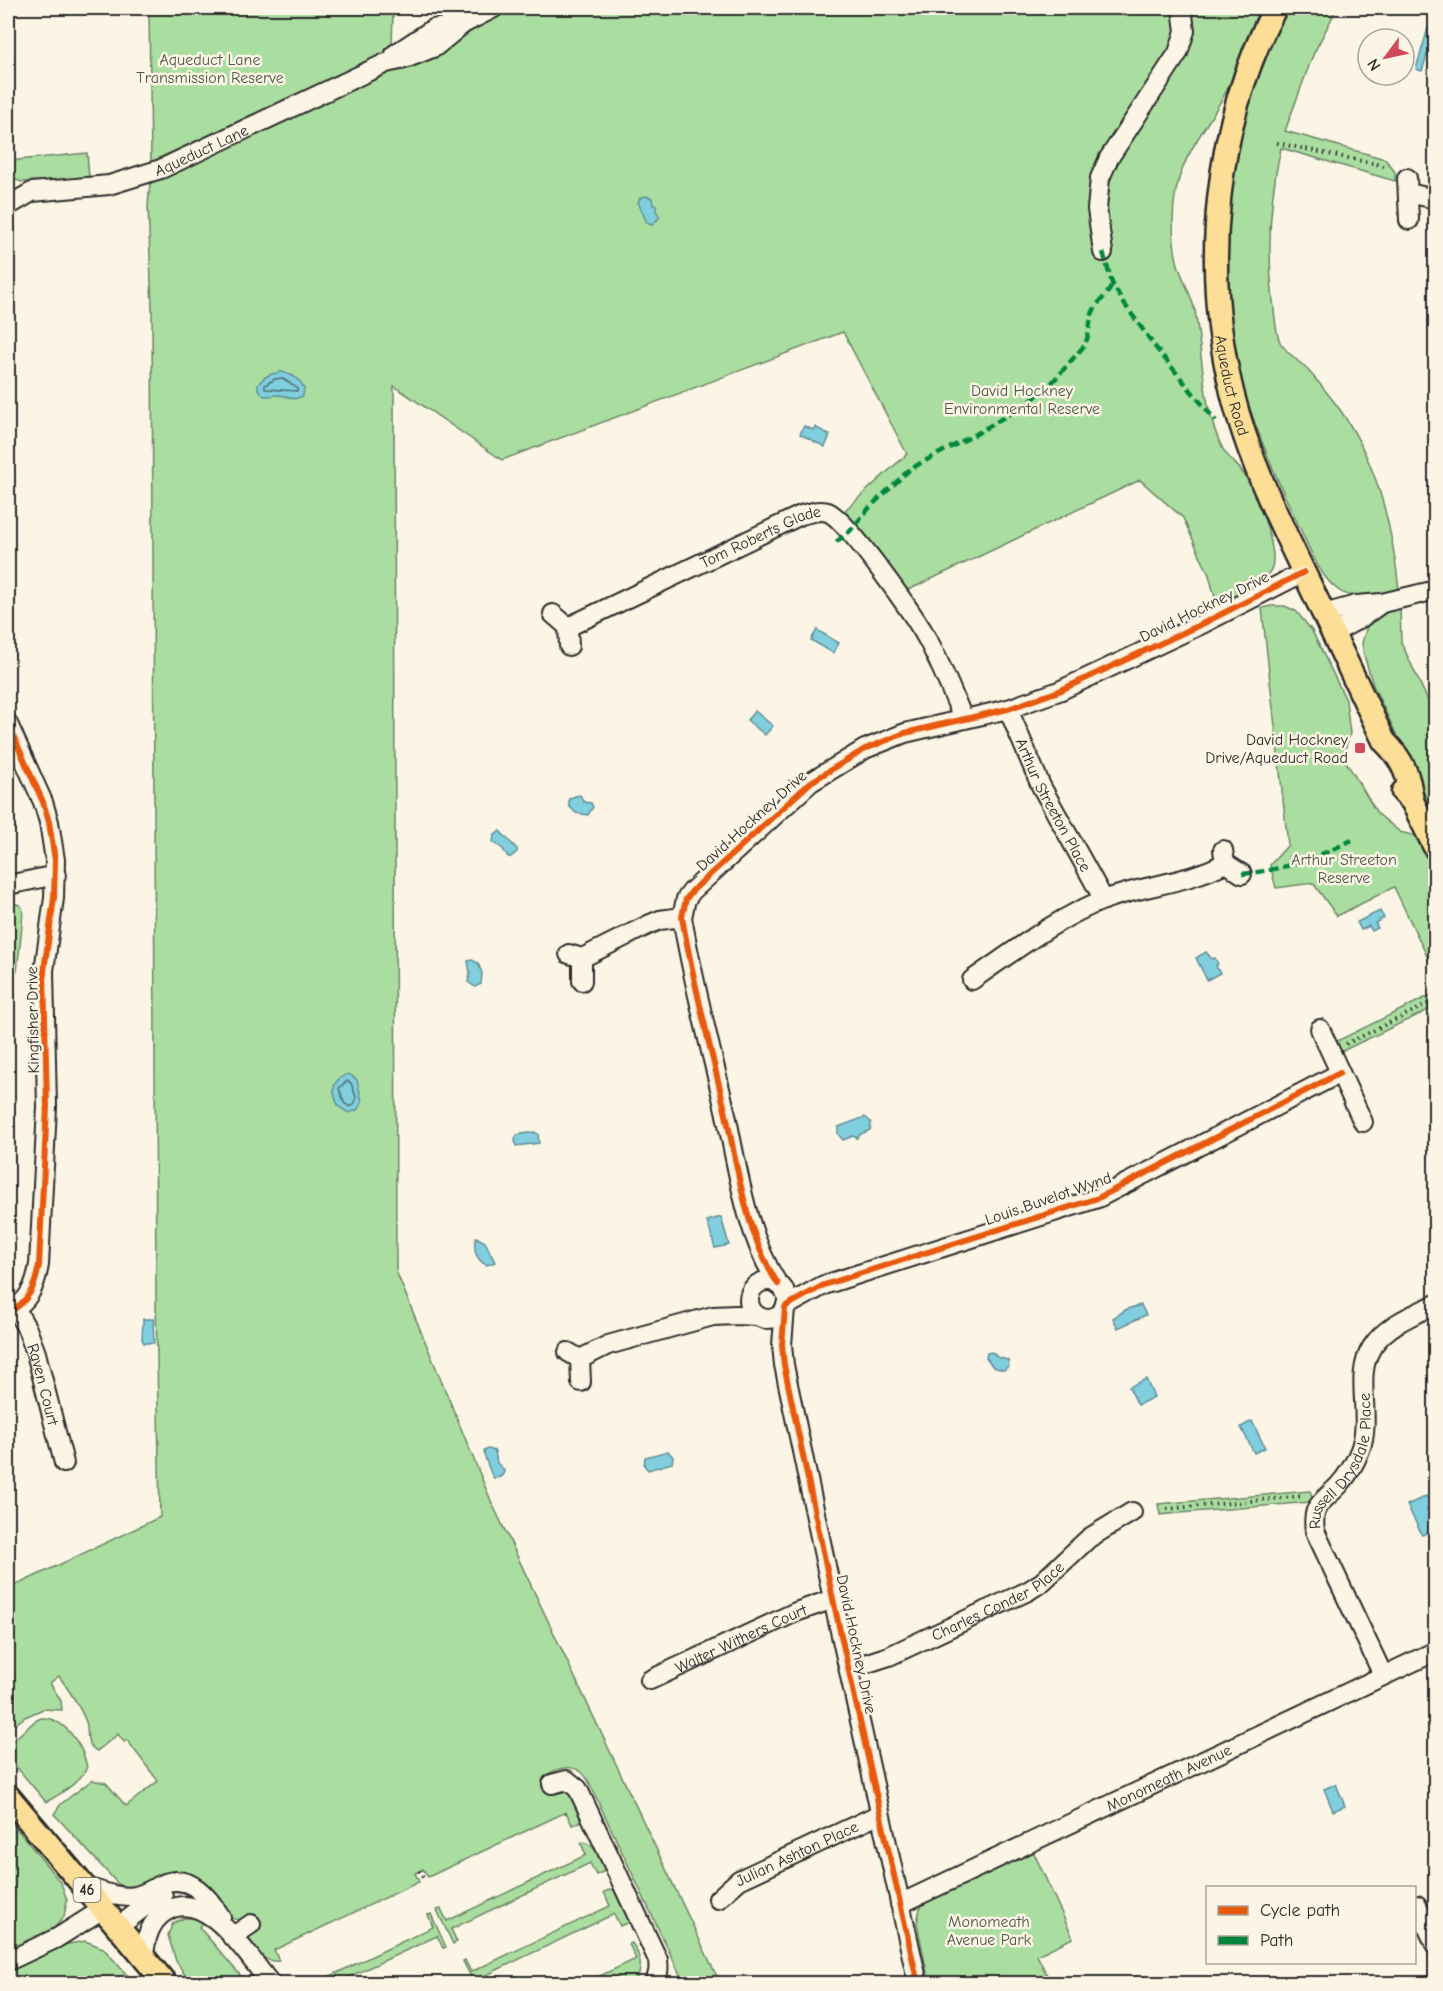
<svg xmlns="http://www.w3.org/2000/svg" width="1443" height="1991" font-family="'Comic Neue',sans-serif">
  <style>
    .green { fill: #aadea0; stroke: #6a8466; stroke-width: 1.5 }
    .water { fill: #81cfde; stroke: #5f8d96; stroke-width: 1.5 }
    .lines { fill: none; stroke-linecap: round; stroke-linejoin: round }
    .shore { stroke: #4d6d73; stroke-width: 1.5 }
    .minor-casing { stroke: #2b2b2b; stroke-width: 22 }
    .major-casing { stroke: #2b2b2b; stroke-width: 27 }
    .path { stroke: #2b2b2b; stroke-width: 4; stroke-dasharray: 1.5 4.5; stroke-linecap: butt }
    .minor { stroke: #fcf5e5; stroke-width: 18 }
    .major { stroke: #fcde96; stroke-width: 22 }
    .quiet { stroke: #00873e; stroke-width: 4.5; stroke-dasharray: 9 4.5; stroke-linecap: butt }
    .cycleway-casing { stroke: #fcf5e5; stroke-width: 10 }
    .cycleway { stroke: #e8590c; stroke-width: 6 }
    .poi-dot { fill: #d1495b; stroke: #fcf5e5; stroke-width: 2 }
    .labels { text-anchor: middle; stroke-width: 5; stroke-linejoin: round; paint-order: stroke }
    .shield { fill: #fcf5e5; stroke: #6a6863; stroke-width: 1.5 }
    .shield-label { font-size: 15px; font-weight: bold; fill: #2b2b2b }
    .park-label { font-size: 16px; fill: #4b5848; stroke: #fcf5e5 }
    .street-label { font-size: 16px; fill: #2b2b2b; stroke: #fcf5e5 }
    .poi-label { font-size: 16px; fill: #2b2b2b; stroke: #fcf5e5; text-anchor: end }
  </style>
  <rect width="100%" height="100%" fill="#fcf5e5"/>
  <filter id="ink" filterUnits="userSpaceOnUse"><feTurbulence type="fractalNoise" baseFrequency=".0167" numOctaves="2"/><feDisplacementMap in="SourceGraphic" scale="12" xChannelSelector="R" yChannelSelector="G"/><feConvolveMatrix kernelMatrix="1 2 1 2 8 2 1 2 1" color-interpolation-filters="sRGB"/></filter>
  <g filter="url(#ink)">
    <g class="green">
      <polygon points="149,8 393,8 392,50 151,162"/>
      <path d="M511,8H1176L1178,36L1174,48L1101,160C1089,188 1088,224 1098,254L1108,257L1102,203L1107,178L1120,152L1179,63L1189,38L1191,24L1189,8H1260C1248,34 1240,62 1228,88C1203,137 1174,159 1173,219C1173,237 1174,257 1181,273C1186,286 1192,298 1195,311C1203,354 1202,410 1223,449C1228,458 1237,464 1243,473C1255,489 1278,548 1272,567C1265,586 1234,596 1217,605L1209,575L1183,518L1140,480L904,592L844,511L907,454L843,332L502,460L394,386L396,1271L491,1501L720,1983H684L588,1780C578,1763 563,1766 548,1774L556,1791L564,1788L568,1790L581,1819L580,1822L572,1825L566,1812L428,1877L423,1869L415,1873L419,1882L274,1950L279,1961C266,1963 248,1949 249,1935L255,1932L247,1917L239,1920L231,1918L209,1891L194,1877L174,1875L145,1887L131,1889L119,1885L54,1814L61,1804L92,1780L106,1783L126,1806L158,1781L127,1740L124,1742L118,1734L97,1751C86,1745 88,1737 87,1726C85,1714 66,1686 59,1676L50,1683L61,1701L62,1710L43,1709L25,1717L8,1730V1589L160,1517L156,1303L152,307L148,206L150,183L401,67L433,57L467,32Z"/>
      <path d="M1289,8H1337L1313,55L1285,131L1385,159L1395,172V181L1281,148C1269,200 1267,249 1273,302C1275,314 1275,331 1280,342C1285,351 1298,361 1306,368C1316,379 1326,391 1335,403C1376,457 1392,524 1399,590C1381,595 1354,602 1338,590C1318,575 1309,546 1298,524C1279,485 1262,445 1248,403C1242,386 1236,369 1233,351C1227,312 1226,272 1227,233C1230,156 1251,75 1289,8Z"/>
      <polygon points="87,153 89,178 21,182 12,178 8,173 8,161"/>
      <polygon points="1400,605 1401,642 1435,716 1435,817 1373,685 1364,655 1362,643 1368,623 1377,613"/>
      <polygon points="1271,606 1285,606 1296,611 1312,631 1346,700 1350,734 1345,749 1345,760 1377,813 1400,832 1412,835 1418,840 1436,874 1435,973 1394,887 1337,916 1313,883 1276,888 1270,865 1288,845 1262,608"/>
      <path d="M8,903C13,903 18,903 22,907C25,911 18,961 17,971L8,975Z"/>
      <polygon points="1435,993 1435,1007 1338,1053 1333,1043"/>
      <polygon points="1310,1491 1313,1499 1311,1502 1168,1514 1160,1515 1158,1504"/>
      <path d="M41,1718C65,1717 83,1746 87,1767C81,1782 59,1795 46,1802L8,1757V1745L35,1721Z"/>
      <polygon points="8,1818 61,1883 67,1900 64,1917 54,1928 8,1953"/>
      <path d="M583,1842C595,1844 600,1858 605,1868L603,1872L596,1875L590,1863L451,1929L457,1942L453,1944L437,1910L441,1909L447,1921L586,1855L581,1843Z"/>
      <polygon points="1033,1851 1073,1938 1037,1955 1051,1983 929,1983 917,1923 920,1908 929,1900"/>
      <polygon points="612,1889 615,1890 630,1920 628,1923 620,1926 614,1914 476,1980 477,1983 474,1983 463,1961 465,1960 471,1972 610,1906 604,1892"/>
      <polygon points="431,1914 446,1947 443,1948 437,1936 336,1983 316,1983 433,1927 428,1915"/>
      <polygon points="184,1918 195,1918 204,1922 199,1927 247,1983 190,1983 176,1961 168,1935 173,1923"/>
      <polygon points="85,1941 103,1948 134,1983 8,1983 8,1968 63,1945"/>
      <path d="M632,1943C641,1956 644,1971 634,1983H622L618,1977L605,1983H585L636,1959L629,1944Z"/>
    </g>
    <g class="water">
      <polygon points="1428,28 1435,31 1434,57 1427,55 1422,71 1416,69"/>
      <polygon points="646,196 652,198 653,205 656,205 656,211 660,217 652,225 647,223 638,202 640,198"/>
      <path d="M282,372C291,374 300,379 304,388L303,396L295,399L281,395L264,396L258,389V385C263,376 272,373 282,372Z"/>
      <polygon points="804,426 813,430 815,427 830,435 825,447 800,434"/>
      <polygon points="817,630 839,643 833,653 811,640"/>
      <polygon points="755,711 773,726 765,735 747,720"/>
      <polygon points="580,795 584,802 591,803 593,807 588,815 576,813 569,806 569,799 575,796"/>
      <polygon points="500,831 517,849 517,852 511,857 508,857 503,849 493,842 494,836"/>
      <polygon points="1380,911 1384,918 1375,923 1378,928 1372,931 1369,926 1361,930 1357,922"/>
      <polygon points="1206,952 1212,959 1215,958 1218,964 1216,966 1220,973 1207,980 1196,958"/>
      <polygon points="472,960 478,963 482,973 481,984 475,987 468,982 470,973 468,961"/>
      <path d="M349,1074L357,1080L362,1102L357,1110L349,1113L339,1107C331,1091 331,1079 349,1074Z"/>
      <polygon points="865,1117 871,1122 870,1130 861,1134 857,1138 853,1136 843,1140 838,1134 838,1127"/>
      <polygon points="534,1132 538,1134 539,1143 516,1146 515,1139 517,1135"/>
      <polygon points="721,1217 729,1245 715,1248 707,1221"/>
      <path d="M476,1237L485,1242L495,1262L487,1265C475,1260 473,1248 476,1237Z"/>
      <polygon points="1141,1305 1146,1315 1118,1328 1113,1318 1127,1309"/>
      <polygon points="143,1319 153,1319 154,1343 144,1343 142,1339"/>
      <polygon points="992,1352 997,1357 1008,1360 1009,1366 1004,1370 993,1367 986,1357 987,1353"/>
      <polygon points="1146,1379 1154,1397 1138,1405 1129,1387"/>
      <polygon points="1252,1421 1265,1448 1254,1453 1241,1427"/>
      <path d="M488,1449L495,1451L497,1463L504,1470C504,1476 500,1478 494,1478C491,1475 484,1456 484,1451Z"/>
      <polygon points="668,1451 673,1457 672,1463 648,1470 644,1465 645,1457"/>
      <polygon points="1426,1496 1431,1506 1427,1508 1435,1529 1422,1535 1407,1505"/>
      <polygon points="1336,1784 1345,1806 1333,1811 1324,1789"/>
    </g>
    <g class="lines">
      <g class="shore">
        <polygon points="282,378 297,388 297,391 265,389 265,385 275,379"/>
        <polygon points="347,1081 351,1083 356,1097 355,1103 350,1107 344,1103 339,1088"/>
      </g>
      <g class="minor-casing">
        <g id="minor">
          <polyline points="395,54 433,29 463,24"/>
          <polyline points="1407,178 1409,220"/>
          <polyline points="1408,193 1436,199"/>
          <path id="s1" d="M8,206L32,192L109,185L161,169L386,63L405,59L435,47L463,24L494,8"/>
          <polyline points="1103,252 1097,209 1100,178 1109,158 1178,53 1185,31 1182,8"/>
          <polyline points="553,614 568,627 569,646"/>
          <polyline points="1324,614 1356,605 1382,603 1436,590"/>
          <path id="s2" d="M568,627L801,515C810,513 819,509 828,512C848,520 917,619 929,642C942,667 952,692 963,718"/>
          <polyline points="1333,633 1361,618 1382,603"/>
          <path id="s3" d="M1008,709L1041,786L1104,900"/>
          <path d="M8,724L43,802L49,822L55,860L54,898L44,971L47,1107L39,1265C35,1288 28,1302 8,1313"/>
          <polyline points="1223,850 1225,863 1242,874"/>
          <polyline points="8,885 56,875"/>
          <polyline points="569,954 582,958 582,981"/>
          <polyline points="582,958 648,925 660,920 682,917"/>
          <path d="M972,980C1014,951 1058,917 1106,899C1146,885 1187,883 1225,863"/>
          <polyline points="1320,1029 1363,1122"/>
          <circle cx="768" cy="1300" r="19"/>
          <path d="M778,1284C745,1233 738,1168 725,1110C710,1046 693,982 682,917L686,899L692,891L811,782L865,749L905,733L1008,709L1059,691L1204,623L1304,572"/>
          <polyline points="786,1306 824,1285 1098,1198 1340,1073"/>
          <path id="s4" d="M15,1308L27,1329L36,1353L64,1463"/>
          <polyline points="785,1308 782,1345 784,1365 833,1599 918,1984"/>
          <polyline points="568,1352 580,1359 581,1382"/>
          <polyline points="580,1359 608,1345 713,1316 736,1315 758,1316"/>
          <path id="s5" d="M849,1669L889,1656L1028,1591L1042,1582L1089,1538L1132,1512"/>
          <path id="s6" d="M1383,1675L1315,1531C1311,1504 1323,1502 1339,1485C1348,1475 1355,1463 1360,1450C1373,1415 1353,1377 1372,1347C1386,1325 1413,1315 1436,1304"/>
          <path id="s7" d="M650,1680L796,1612L833,1599"/>
          <path d="M552,1784L567,1780L578,1789L658,1960C659,1969 659,1975 653,1984"/>
          <path d="M84,1886C100,1891 118,1899 135,1896C146,1894 155,1887 165,1883C191,1874 209,1898 221,1917"/>
          <path id="s8" d="M718,1899L739,1880L880,1814"/>
          <path id="s9" d="M900,1904L1436,1651"/>
          <polyline points="1417,1905 1436,1946"/>
          <polyline points="118,1927 148,1904 163,1896"/>
          <polyline points="232,1937 251,1924"/>
          <path d="M144,1957C145,1941 150,1921 165,1912C206,1885 248,1957 271,1984"/>
          <polyline points="8,1961 57,1938 103,1909"/>
        </g>
      </g>
      <g class="major-casing">
        <g id="major">
          <path id="s10" d="M1275,8C1215,123 1201,267 1232,392C1248,458 1279,521 1308,581C1334,635 1359,688 1384,741C1403,760 1409,775 1412,801"/>
          <polyline points="1403,792 1412,801 1436,849"/>
          <polyline points="8,1796 166,1984"/>
        </g>
      </g>
      <g class="path">
        <polyline points="1277,143 1385,166"/>
        <polyline points="1346,1044 1436,1000"/>
        <polyline points="1167,1509 1303,1496"/>
        <polyline points="419,1871 424,1879"/>
      </g>
      <use href="#minor" class="minor"/>
      <use href="#major" class="major"/>
      <g class="quiet">
        <polyline points="1103,252 1112,283 1123,302 1156,348 1216,421"/>
        <path d="M836,542L850,531L870,507L908,471L919,464L976,434L1028,403L1050,385L1084,346C1091,334 1088,319 1095,308C1100,299 1110,294 1112,283"/>
        <path d="M1242,874C1282,870 1317,858 1352,840"/>
      </g>
      <g class="cycleway-casing">
        <g id="cycleway">
          <path d="M8,724L43,802L49,822L55,860L54,898L44,971L47,1107L39,1265C35,1288 28,1302 8,1313"/>
          <path d="M778,1284C745,1233 738,1168 725,1110C710,1046 693,982 682,917L686,899L692,891L811,782L865,749L905,733L1008,709L1059,691L1204,623L1304,572"/>
          <polyline points="786,1306 824,1285 1098,1198 1340,1073"/>
          <polyline points="785,1308 782,1345 784,1365 833,1599 918,1984"/>
        </g>
      </g>
      <use href="#cycleway" class="cycleway"/>
    </g>
  </g>
  <rect class="poi-dot" x="1354" y="742" width="12" height="12" rx="3"/>
  <g class="labels">
    <rect class="shield" x="73.5" y="1878" width="27" height="24" rx="4.5"/>
    <g class="shield-label">
      <text x="87" y="1895">46</text>
    </g>
    <g class="park-label">
      <text x="210" y="65">Aqueduct Lane<tspan x="210" dy="18">Transmission Reserve</tspan></text>
      <text x="1022" y="396">David Hockney<tspan x="1022" dy="18">Environmental Reserve</tspan></text>
      <text x="1344" y="865">Arthur Streeton<tspan x="1344" dy="18">Reserve</tspan></text>
      <text x="989" y="1927">Monomeath<tspan x="989" dy="18">Avenue Park</tspan></text>
    </g>
    <g class="street-label">
      <text dy="6" stroke="none"><textPath href="#s1" startOffset="204">Aqueduct Lane</textPath></text>
      <text dy="6" stroke="none"><textPath href="#s10" startOffset="388">Aqueduct Road</textPath></text>
      <text dy="6" stroke="none"><textPath href="#s2" startOffset="213">Tom Roberts Glade</textPath></text>
      <text transform="translate(1204 606) rotate(-26)" y="6">David Hockney Drive</text>
      <text dy="6" stroke="none"><textPath href="#s3" startOffset="106">Arthur Streeton Place</textPath></text>
      <text transform="translate(751 820) rotate(-42)" y="6">David Hockney Drive</text>
      <text transform="translate(32 1020) rotate(-91)" y="6">Kingfisher Drive</text>
      <text transform="translate(1048 1198) rotate(-19)" y="6">Louis Buvelot Wynd</text>
      <text dy="6" stroke="none"><textPath href="#s4" startOffset="82">Raven Court</textPath></text>
      <text dy="6" stroke="none"><textPath href="#s6" startOffset="237">Russell Drysdale Place</textPath></text>
      <text dy="6" stroke="none"><textPath href="#s5" startOffset="164">Charles Conder Place</textPath></text>
      <text dy="6" stroke="none"><textPath href="#s7" startOffset="100">Walter Withers Court</textPath></text>
      <text transform="translate(857 1644) rotate(78)" y="6">David Hockney Drive</text>
      <text dy="6" stroke="none"><textPath href="#s9" startOffset="297">Monomeath Avenue</textPath></text>
      <text dy="6" stroke="none"><textPath href="#s8" startOffset="92">Julian Ashton Place</textPath></text>
    </g>
    <g class="poi-label">
      <text x="1348" y="745">David Hockney<tspan x="1348" dy="18">Drive/Aqueduct Road</tspan></text>
    </g>
  </g>
  <rect width="1443" height="1991" fill="none" stroke="#fcf5e5" stroke-width="30"/>
  <rect x="15" y="15" width="1413" height="1961" fill="none" stroke="#2b2b2b" stroke-width="2" filter="url(#ink)"/>
  <rect x="1206" y="1886" width="210" height="78" fill="#fcf5e5" stroke="#a8a49b" stroke-width="1.5"/>
  <rect x="1218" y="1906" width="30" height="9" fill="#e8590c" stroke="#a8a49b" stroke-width="1.5"/>
  <text x="1260" y="1916" font-size="18" fill="#2b2b2b">Cycle path</text>
  <rect x="1218" y="1936" width="30" height="9" fill="#00873e" stroke="#a8a49b" stroke-width="1.5"/>
  <text x="1260" y="1946" font-size="18" fill="#2b2b2b">Path</text>
  <g transform="translate(1386 57) rotate(237)"><circle r="28" fill="#fcf5e5" stroke="#a8a49b" stroke-width="1.5"/>
  <path d="M0-4.5L10 22L0 15L-10 22Z" fill="#d1495b"/>
  <text y="-9" font-size="16" font-weight="bold" text-anchor="middle" fill="#2b2b2b">N</text>
  </g>
</svg>
